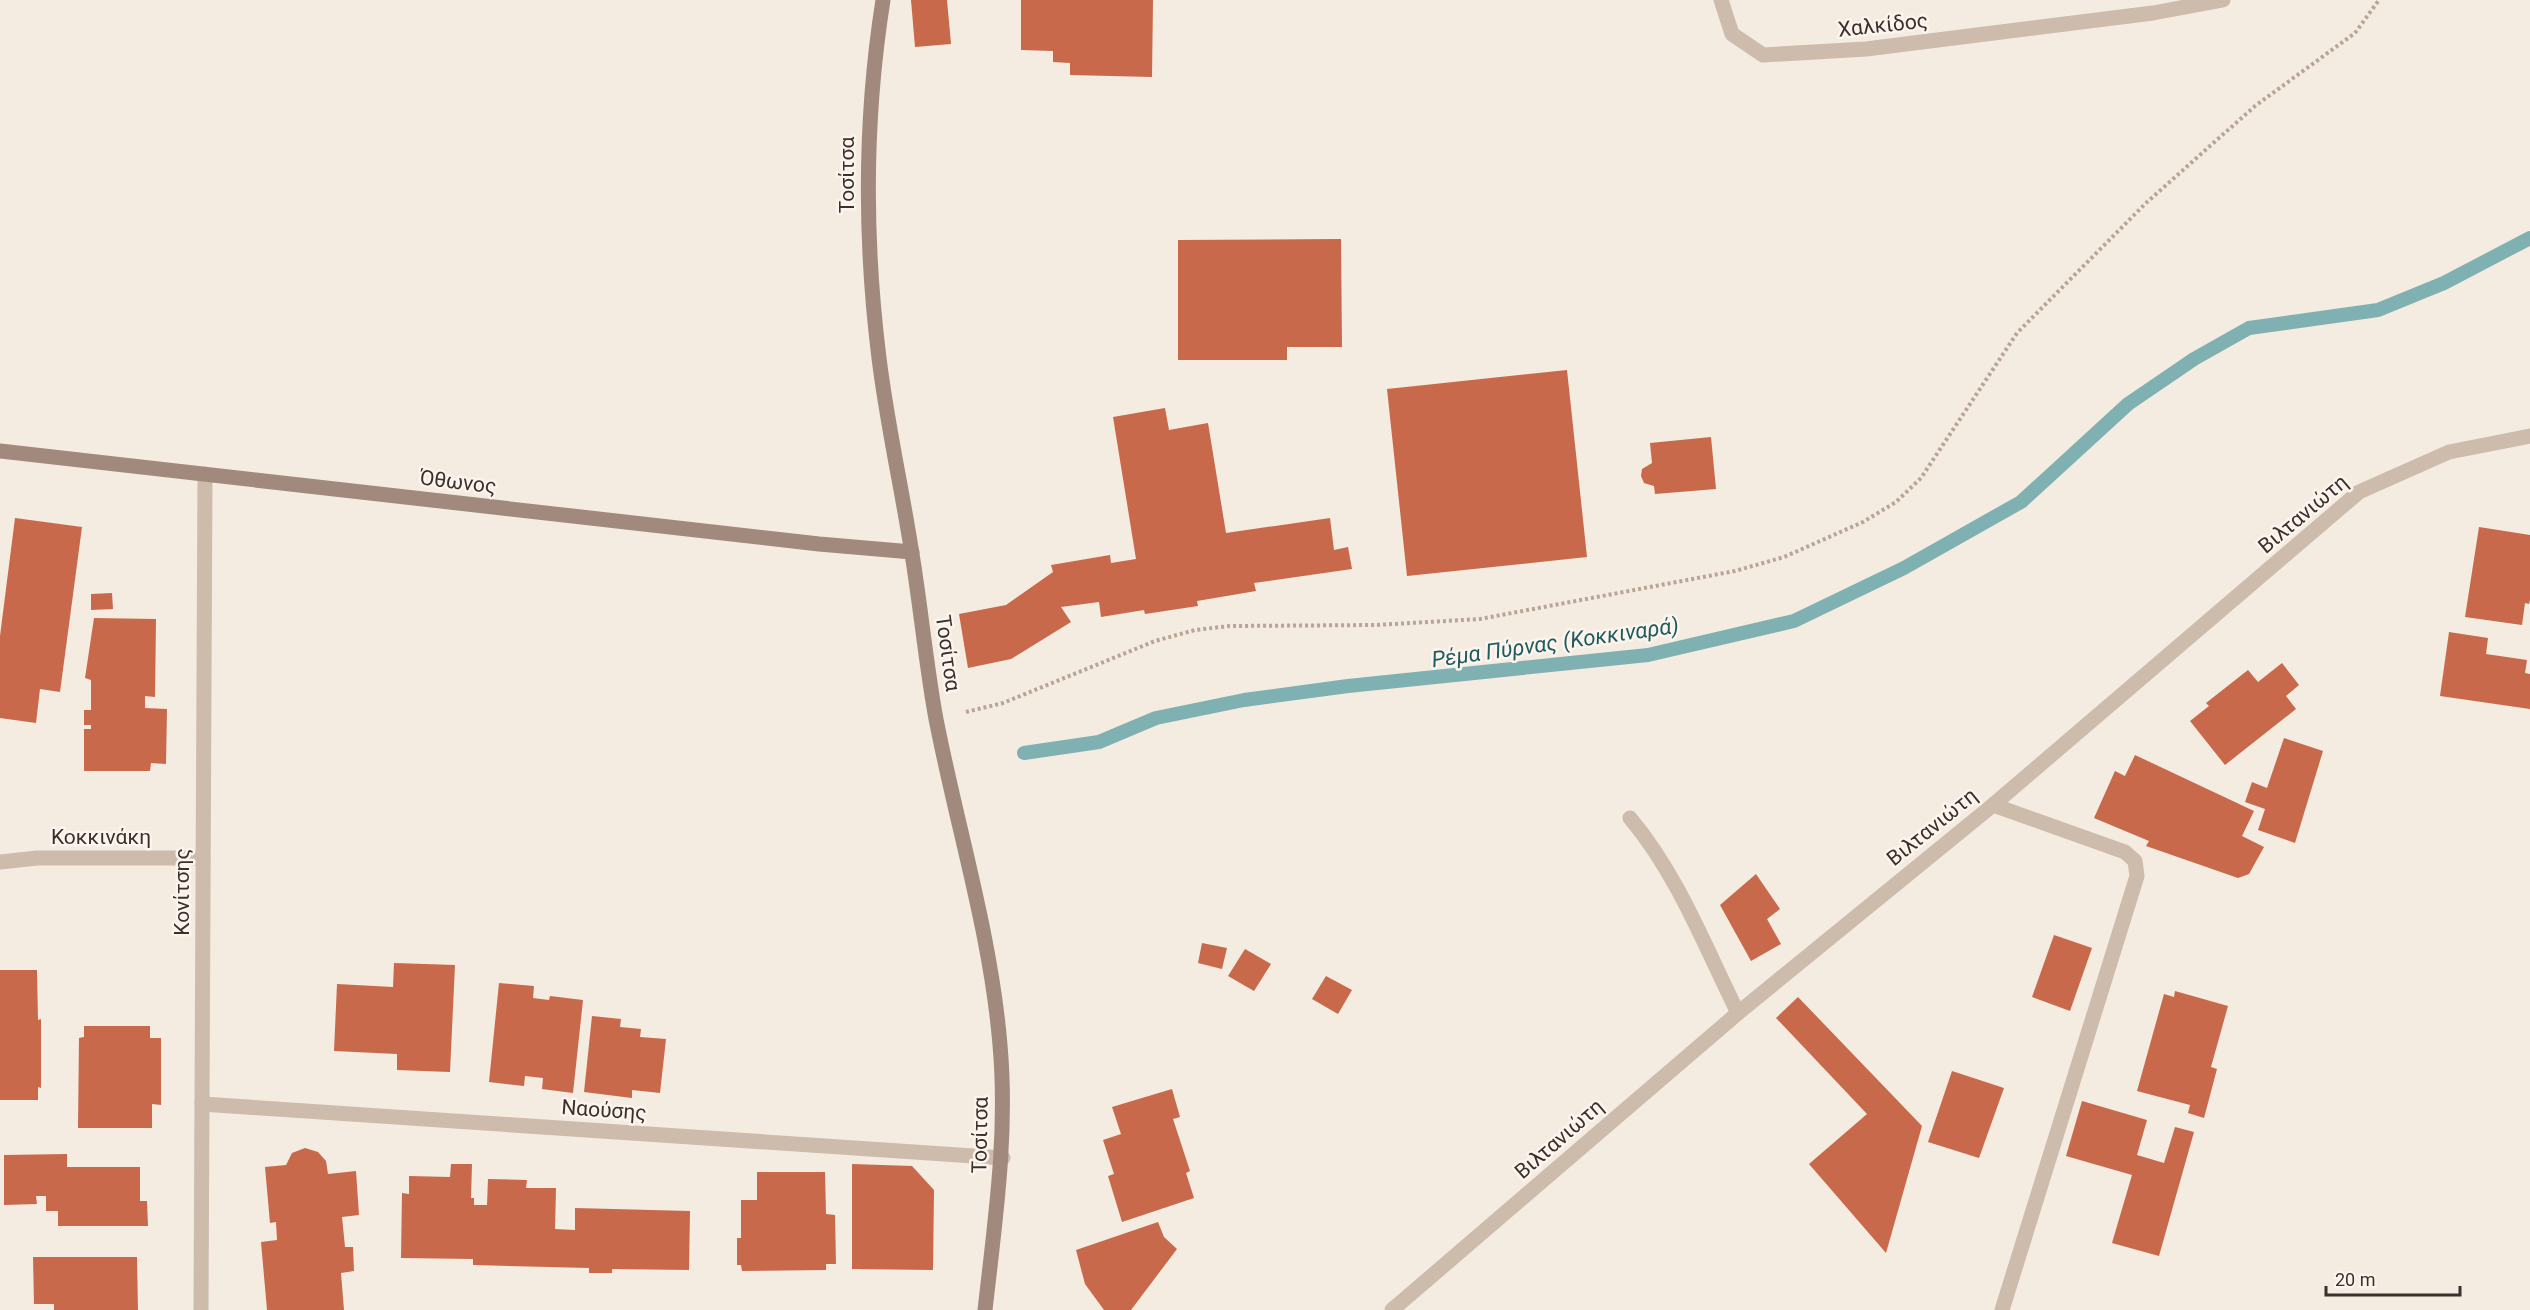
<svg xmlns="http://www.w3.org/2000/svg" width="2530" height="1310" font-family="Roboto,sans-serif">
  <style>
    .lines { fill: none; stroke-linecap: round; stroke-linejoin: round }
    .stream { stroke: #7fb0b2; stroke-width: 14 }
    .building { fill: #c8694b }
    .path { stroke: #b9a596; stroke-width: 4; stroke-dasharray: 3 3; stroke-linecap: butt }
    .street { stroke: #cdbbac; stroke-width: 15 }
    .secondary { stroke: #a18a7d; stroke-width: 15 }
    .labels { text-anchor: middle; stroke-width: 5; stroke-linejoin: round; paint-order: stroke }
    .street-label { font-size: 21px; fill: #3b302b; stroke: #fbf5ee }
    .water-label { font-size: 22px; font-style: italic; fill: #1f5a5e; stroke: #fbf5ee }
  </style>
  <rect width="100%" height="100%" fill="#f4ebe1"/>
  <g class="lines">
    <polyline class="stream" points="1024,753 1099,742 1156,718 1244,700 1348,686 1648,655 1794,621 1904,568 2021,502 2128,404 2194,359 2249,328 2378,310 2444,283 2530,238"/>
  </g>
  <g class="building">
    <polygon points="911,0 947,0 951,44 915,47"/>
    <polygon points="1021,0 1153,0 1152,77 1070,75 1070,63 1053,62 1053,51 1021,50"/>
    <polygon points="1341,239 1342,347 1287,347 1287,360 1178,360 1178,240"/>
    <polygon points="1567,370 1587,557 1407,576 1387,389"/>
    <polygon points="1165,408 1169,430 1208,423 1226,533 1330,518 1334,550 1348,547 1352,569 1254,583 1256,591 1197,601 1198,606 1145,614 1144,610 1101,617 1099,602 1061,607 1071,622 1011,659 968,668 959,614 1006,605 1053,572 1051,565 1110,555 1111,563 1136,559 1113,417"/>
    <polygon points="1711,437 1716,489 1655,494 1654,486 1644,483 1641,476 1642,469 1652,463 1650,443"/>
    <polygon points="15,518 82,527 60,692 40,689 36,723 0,718 0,636"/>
    <polygon points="2479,527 2530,535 2530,600 2529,604 2525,603 2522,625 2465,617"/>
    <polygon points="112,593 113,609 91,610 91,594"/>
    <polygon points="94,618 156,619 155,697 145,696 145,708 167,709 166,764 151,763 150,771 84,771 84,729 91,729 91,725 84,725 84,710 91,710 91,680 85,678"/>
    <polygon points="2449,632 2488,638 2486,654 2527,660 2525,673 2530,674 2530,709 2440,696"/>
    <polygon points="2282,663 2299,685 2286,696 2296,709 2225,765 2190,721 2209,706 2206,703 2248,670 2258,682"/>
    <polygon points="2284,738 2323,751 2295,843 2258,830 2265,809 2245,802 2252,782 2267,788"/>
    <polygon points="2135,755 2254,811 2242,836 2264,847 2249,874 2238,878 2146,846 2149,841 2094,818 2115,771 2125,776"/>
    <polygon points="1756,874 1780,909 1767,919 1781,944 1751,961 1720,905"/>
    <polygon points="2054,935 2092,948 2070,1011 2032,997"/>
    <polygon points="1202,943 1227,948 1222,969 1198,963"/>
    <polygon points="1245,949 1271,964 1254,991 1228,976"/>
    <polygon points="394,963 455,965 450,1072 397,1070 397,1054 334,1051 337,984 393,987"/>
    <polygon points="0,970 37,970 38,1020 41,1019 41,1088 38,1087 38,1100 0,1100"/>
    <polygon points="1326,976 1352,990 1338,1014 1312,999"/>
    <polygon points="499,983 534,986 533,998 549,1000 550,996 583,1000 573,1093 542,1089 543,1078 525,1076 524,1086 489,1082"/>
    <polygon points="2175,991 2228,1006 2211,1067 2217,1069 2204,1118 2188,1113 2190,1105 2137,1091 2164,994 2174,997"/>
    <polygon points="1798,997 1922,1126 1886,1253 1809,1164 1867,1114 1776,1018"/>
    <polygon points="592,1016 621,1019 620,1027 641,1029 640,1037 666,1039 660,1093 632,1090 632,1098 584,1092"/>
    <polygon points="84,1026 150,1026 150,1038 161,1038 161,1105 152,1104 152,1128 78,1128 79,1038 84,1037"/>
    <polygon points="1952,1071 2004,1088 1979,1158 1928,1142"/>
    <polygon points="1172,1089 1180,1117 1173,1119 1190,1171 1186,1173 1194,1198 1122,1222 1108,1176 1114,1174 1103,1140 1121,1134 1112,1107"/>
    <polygon points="2082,1101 2147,1120 2137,1155 2164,1163 2175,1127 2194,1132 2159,1256 2112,1243 2132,1175 2066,1156"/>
    <polygon points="305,1148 318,1152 326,1161 328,1174 356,1171 359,1215 342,1217 345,1247 353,1247 354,1271 341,1273 344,1310 267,1310 261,1242 277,1240 276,1222 270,1223 265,1167 286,1165 292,1153"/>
    <polygon points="67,1154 67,1167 140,1167 140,1201 147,1201 148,1226 58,1226 58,1211 46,1211 46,1196 36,1196 37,1204 4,1205 4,1155"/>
    <polygon points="451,1164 472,1164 471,1198 474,1198 474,1205 487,1205 488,1179 527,1180 526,1188 556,1188 555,1229 575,1230 575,1208 690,1211 689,1270 612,1269 612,1273 589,1273 589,1268 473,1265 473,1259 401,1258 402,1193 409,1194 409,1176 450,1177"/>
    <polygon points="852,1164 912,1166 934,1190 933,1270 852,1269"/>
    <polygon points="757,1172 825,1172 826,1214 835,1215 836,1264 826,1264 826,1270 742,1271 741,1265 737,1265 737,1238 741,1238 741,1200 757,1200"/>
    <polygon points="1158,1222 1164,1237 1177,1249 1131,1310 1104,1310 1085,1284 1076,1250"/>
    <polygon points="33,1257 137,1257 138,1310 54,1310 54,1304 34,1304"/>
  </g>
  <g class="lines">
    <polyline class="path" points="966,712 1003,703 1155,641 1195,630 1230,626 1376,625 1480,619 1735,571 1784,557 1863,522 1896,502 1921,478 2017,333 2146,203 2255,106 2355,33 2379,0"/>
    <g class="street">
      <polyline points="1721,0 1732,34 1763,55 1866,49 2153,13 2223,0"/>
      <polyline points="1993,805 2125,852 2135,861 2137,876 2002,1310"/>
      <path d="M1630,818C1678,875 1705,947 1738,1013"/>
      <polyline points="0,862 37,858 203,858"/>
      <polyline points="202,1104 1003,1158"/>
      <polyline points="201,1310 205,474"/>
      <polyline points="1392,1310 1738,1013 1993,805 2359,492 2449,452 2530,436"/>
    </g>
    <g class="secondary">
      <path d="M883,0C864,120 864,237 879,358C887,424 902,489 912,554C921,609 926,665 936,719C957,827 991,935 1000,1045C1008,1134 995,1221 985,1310"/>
      <polyline points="0,451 819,544 912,552"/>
    </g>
  </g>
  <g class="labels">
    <g class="street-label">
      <text transform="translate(1883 25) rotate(-6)" y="7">Χαλκίδος</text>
      <text transform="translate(847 175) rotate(-90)" y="7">Τοσίτσα</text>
      <text transform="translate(458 482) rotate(7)" y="7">Όθωνος</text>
      <text transform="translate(2303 514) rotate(-40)" y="7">Βιλτανιώτη</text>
      <text transform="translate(948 653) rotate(82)" y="7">Τοσίτσα</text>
      <text transform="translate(1932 827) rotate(-39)" y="7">Βιλτανιώτη</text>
      <text x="101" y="844">Κοκκινάκη</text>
      <text transform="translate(182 892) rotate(-90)" y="7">Κονίτσης</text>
      <text transform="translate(604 1110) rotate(4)" y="7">Ναούσης</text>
      <text transform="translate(980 1135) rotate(-89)" y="7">Τοσίτσα</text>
      <text transform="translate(1559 1139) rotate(-41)" y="7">Βιλτανιώτη</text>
    </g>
    <g class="water-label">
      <text transform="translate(1555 642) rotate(-8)" y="8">Ρέμα Πύρνας (Κοκκιναρά)</text>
    </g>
  </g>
  <path d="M2326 1286v9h134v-9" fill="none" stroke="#3b302b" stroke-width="3"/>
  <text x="2335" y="1286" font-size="18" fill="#3b302b" stroke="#fbf5ee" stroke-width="4.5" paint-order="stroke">20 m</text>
</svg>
